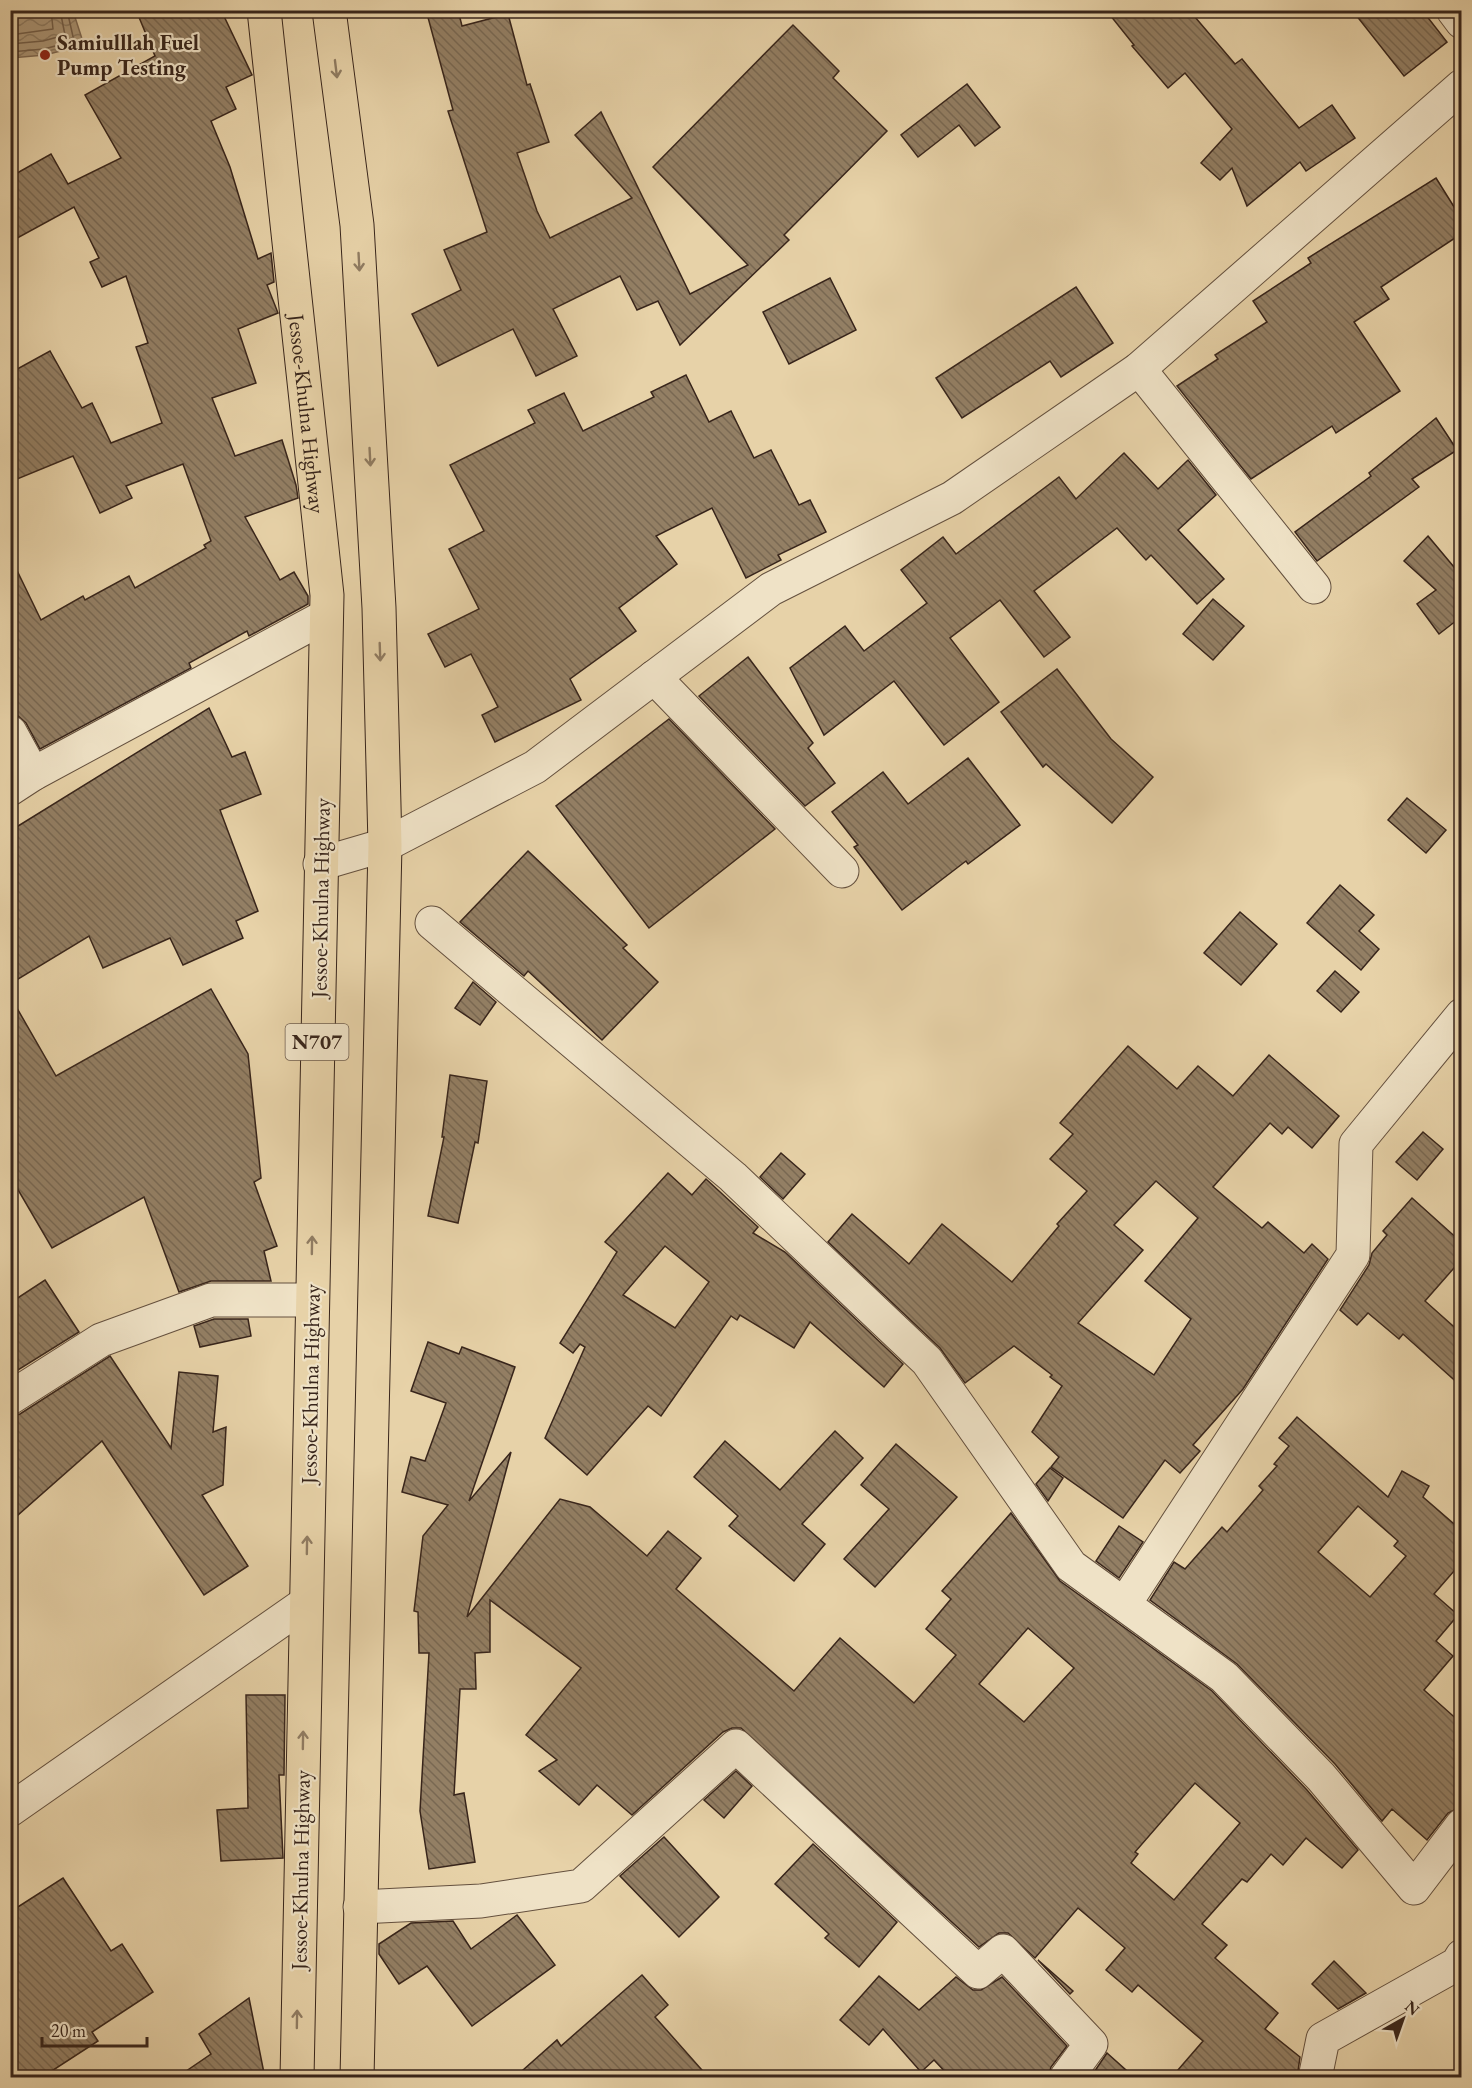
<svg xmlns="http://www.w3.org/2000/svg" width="1472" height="2088" font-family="'EB Garamond',serif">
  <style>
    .water { fill: url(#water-waves); stroke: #7e6953; stroke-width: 1.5 }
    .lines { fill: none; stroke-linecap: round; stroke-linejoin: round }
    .shore { stroke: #725e4a; stroke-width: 1.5 }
    .building { fill: url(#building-back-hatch); stroke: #38251b; stroke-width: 1.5; fill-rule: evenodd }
    .minor-casing { stroke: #64503e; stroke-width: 35 }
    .trunk-casing { stroke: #38251b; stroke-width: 35 }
    .minor { stroke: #efe2c6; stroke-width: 33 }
    .trunk { stroke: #e7d2a8; stroke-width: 33 }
    .oneway { stroke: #907c62 }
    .poi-dot { fill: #8f2418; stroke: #efe2c6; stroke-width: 2 }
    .labels { text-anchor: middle; stroke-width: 4.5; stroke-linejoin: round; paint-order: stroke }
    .shield { fill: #efe2c6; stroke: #6f5e4e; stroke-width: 1.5 }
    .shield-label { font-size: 21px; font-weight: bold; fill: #38251b }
    .poi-label { font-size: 22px; font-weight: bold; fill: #38251b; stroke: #efe2c6; text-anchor: start }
    .street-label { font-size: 22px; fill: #38251b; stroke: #efe2c6 }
  </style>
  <defs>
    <pattern id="water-waves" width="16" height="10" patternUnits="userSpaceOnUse" patternTransform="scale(1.5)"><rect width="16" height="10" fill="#ac9778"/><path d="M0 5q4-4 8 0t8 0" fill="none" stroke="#8d7b62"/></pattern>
    <pattern id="building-back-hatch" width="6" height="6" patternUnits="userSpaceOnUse" patternTransform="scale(1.5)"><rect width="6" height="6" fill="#937f64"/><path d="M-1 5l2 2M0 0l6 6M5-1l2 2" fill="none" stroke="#796852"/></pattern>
  </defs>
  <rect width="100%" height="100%" fill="#e7d2a8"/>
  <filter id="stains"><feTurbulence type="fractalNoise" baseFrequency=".00333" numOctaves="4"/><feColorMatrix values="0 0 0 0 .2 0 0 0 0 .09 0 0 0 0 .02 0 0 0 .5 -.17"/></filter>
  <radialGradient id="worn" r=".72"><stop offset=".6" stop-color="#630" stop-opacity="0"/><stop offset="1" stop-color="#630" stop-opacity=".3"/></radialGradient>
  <polygon class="water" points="11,10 73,11 84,45 45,55 11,58"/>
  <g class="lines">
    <g class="shore">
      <polyline points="10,35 53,29 51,10"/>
      <polyline points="10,44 43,41 65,35 60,10"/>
      <polyline points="10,52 44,49 74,41 67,10"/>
    </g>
  </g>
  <g class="building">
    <polygon points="136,10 221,10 252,75 226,87 236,109 211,121 230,167 258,259 271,253 274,282 267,285 278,313 238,329 256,383 212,398 235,456 282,440 296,485 298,498 245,517 280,580 294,572 308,596 308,604 249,636 247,631 189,663 191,668 40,749 26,723 17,715 10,703 10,556 41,620 83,596 85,600 129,576 135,588 206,548 204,545 211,541 183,464 126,486 132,498 100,513 73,456 10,482 10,373 50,351 82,408 92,403 111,443 162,423 136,347 148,343 126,276 102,287 90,262 99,258 74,207 10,242 10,177 51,154 68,184 121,158 85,95 155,56"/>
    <polygon points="426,10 458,10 462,26 508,14 527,85 530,84 549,142 517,153 537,211 550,238 632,198 575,135 601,112 690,294 748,265 653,167 793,25 839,71 833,78 887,131 784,235 789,240 680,345 658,301 637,310 620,276 553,309 577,356 536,376 513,329 438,366 412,314 461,290 444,250 487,232 448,111 453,110"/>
    <polygon points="1106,10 1189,10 1235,64 1242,59 1299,128 1332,105 1355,138 1306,171 1300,162 1247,206 1232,168 1220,180 1201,163 1232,129 1185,73 1168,88 1132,46 1134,45"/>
    <polygon points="1352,10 1422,10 1447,42 1404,76"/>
    <polygon points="967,84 1000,127 975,146 959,125 918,157 901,135"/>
    <polygon points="1436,178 1461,218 1461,234 1381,287 1389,299 1354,322 1400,391 1336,433 1332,426 1251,479 1177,386 1218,359 1215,355 1267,322 1253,301 1311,263 1308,258"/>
    <polygon points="830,278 856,330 789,364 763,312"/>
    <polygon points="1076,287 1113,343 1061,377 1050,361 962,418 936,378"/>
    <polygon points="686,375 709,422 731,411 754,458 771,450 799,505 810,500 826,532 778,555 781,560 746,578 712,508 656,536 677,564 619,608 636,631 570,679 581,700 495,742 482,715 498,707 471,654 445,667 428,634 479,609 449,549 484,531 450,465 535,423 528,410 564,393 583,431 654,397 651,392"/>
    <polygon points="1436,418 1457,450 1412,479 1419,487 1317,561 1295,532 1371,476 1369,473"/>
    <polygon points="1124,453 1158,489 1188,460 1216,495 1178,530 1224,579 1197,604 1151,555 1146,560 1117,528 1034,591 1070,637 1044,657 1000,600 950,638 999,702 944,745 894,681 824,735 790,668 845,626 864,651 927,603 901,570 943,537 956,554 1059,477 1076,499"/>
    <polygon points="1428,536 1459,573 1461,572 1461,617 1439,634 1417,604 1436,590 1404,561"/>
    <polygon points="1213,599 1244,626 1213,660 1183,634"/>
    <polygon points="748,657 813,743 808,748 835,783 805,806 699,696"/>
    <polygon points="1057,669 1111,739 1153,777 1112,823 1046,764 1043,767 1001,712"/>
    <polygon points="209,708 232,757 245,752 261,794 220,810 258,911 236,921 243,938 183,965 170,938 103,968 89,936 10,984 10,831"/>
    <polygon points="669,719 775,829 649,928 556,806"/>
    <polygon points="968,758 1020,825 968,864 966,861 902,910 854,847 858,845 832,812 883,772 908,804"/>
    <polygon points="1407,798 1446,830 1426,853 1388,820"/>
    <polygon points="528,851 627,945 623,948 658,982 602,1040 528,971 524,976 460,922"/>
    <polygon points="1340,885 1374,915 1359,931 1379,949 1361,970 1307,923"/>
    <polygon points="1240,912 1277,944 1241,985 1204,953"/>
    <polygon points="1335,971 1359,992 1341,1012 1317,991"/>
    <polygon points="473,982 496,1002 480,1025 455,1008"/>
    <polygon points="211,989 248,1054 261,1178 254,1182 277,1246 264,1251 271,1281 211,1281 179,1292 144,1197 52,1248 10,1176 10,996 56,1076"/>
    <path d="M1128,1046L1177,1089L1198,1066L1233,1096L1269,1055L1339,1116L1312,1148L1288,1127L1282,1134L1270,1123L1213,1187L1262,1228L1268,1222L1304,1253L1312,1244L1328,1259L1243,1389L1193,1445L1200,1451L1180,1473L1165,1460L1123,1518L1051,1467L1059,1457L1032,1432L1062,1386L1050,1377L1052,1375L1014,1346L965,1383L940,1348L828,1242L852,1214L909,1264L942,1224L1012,1282L1059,1226L1057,1224L1087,1191L1050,1159L1073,1134L1060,1123ZM1156,1181L1198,1218L1145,1281L1191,1319L1154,1375L1078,1323L1143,1250L1114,1225Z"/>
    <polygon points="450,1075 487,1081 478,1143 475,1142 458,1223 428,1216 444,1137 442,1137"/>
    <polygon points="1423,1132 1443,1149 1417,1180 1396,1162"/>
    <polygon points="781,1153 805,1174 783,1199 760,1177"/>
    <path d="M668,1173L692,1195L706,1179L758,1227L753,1233L785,1252L903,1364L884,1387L810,1322L794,1348L740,1315L737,1320L731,1316L661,1416L648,1406L587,1475L545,1438L585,1347L580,1344L573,1353L560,1343L617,1252L605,1242ZM665,1246L709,1282L675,1328L623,1295Z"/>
    <polygon points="1412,1198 1461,1242 1461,1260 1425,1301 1461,1333 1461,1386 1403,1334 1399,1339 1368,1313 1357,1325 1340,1310 1369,1265 1372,1253 1387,1235 1383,1231"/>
    <polygon points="45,1280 79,1332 10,1375 10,1303"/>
    <polygon points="214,1319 248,1319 251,1336 200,1347 194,1326"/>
    <path d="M428,1342L459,1354L462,1347L515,1367L469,1501L511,1452L467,1617L560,1499L590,1507L647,1556L668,1531L701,1558L676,1589L794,1691L840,1638L914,1703L956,1655L926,1629L951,1599L942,1591L1011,1513L1060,1581L1212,1691L1307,1790L1358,1850L1342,1868L1306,1838L1283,1865L1271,1854L1247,1882L1242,1879L1202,1924L1227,1945L1215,1958L1278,2013L1265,2029L1300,2057L1297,2078H1171L1203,2041L1138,1985L1132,1992L1106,1970L1125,1948L1078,1908L1035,1958L1008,1933H999L979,1947L741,1728H732L723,1732L632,1815L597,1785L579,1805L539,1771L557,1760L526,1735L581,1668L490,1600V1652L475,1653L476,1689H460L454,1795L464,1793L475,1862L429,1869L420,1811L429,1653H419L418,1612L414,1611L423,1536L448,1505L402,1492L411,1457L425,1461L446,1403L411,1391ZM1028,1628L1074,1668L1024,1722L979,1684ZM1195,1783L1240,1823L1174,1900L1131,1863L1138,1854L1135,1852Z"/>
    <polygon points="110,1356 171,1448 179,1372 218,1376 213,1432 226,1427 223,1485 202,1495 248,1566 204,1595 102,1441 10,1522 10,1417 20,1414"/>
    <path d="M1297,1417L1388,1497L1402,1471L1429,1486L1423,1497L1461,1530V1563L1434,1594L1458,1615L1436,1641L1453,1656L1424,1690L1461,1723V1807L1448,1813L1427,1840L1392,1809L1382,1821L1335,1764L1237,1664L1150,1600L1174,1562L1185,1569L1222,1527L1227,1532L1263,1490L1259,1486L1277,1466L1274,1464L1289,1446L1279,1438ZM1358,1506L1398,1541L1394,1546L1406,1556L1370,1597L1318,1552Z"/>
    <polygon points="835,1431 863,1458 802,1524 825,1544 794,1581 729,1526 738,1516 694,1477 725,1441 780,1490"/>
    <polygon points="896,1444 957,1497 875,1587 844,1559 889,1509 861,1485"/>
    <polygon points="1050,1468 1063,1478 1048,1501 1036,1484"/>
    <polygon points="1119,1526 1143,1542 1119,1578 1096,1561"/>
    <polygon points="246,1695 285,1695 284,1775 279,1775 283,1858 221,1861 217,1810 248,1808"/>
    <polygon points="736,1771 752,1786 724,1818 704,1800"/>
    <polygon points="664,1837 719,1897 679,1937 620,1876"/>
    <polygon points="813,1844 897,1922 859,1967 825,1938 829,1934 775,1884"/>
    <polygon points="63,1878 111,1951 122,1944 153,1992 92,2032 98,2041 41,2078 10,2078 10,1912"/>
    <polygon points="517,1915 555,1965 472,2026 427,1966 399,1984 379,1954 379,1944 411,1923 453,1921 471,1949"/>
    <polygon points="1038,1960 1073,1991 1070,1994"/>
    <polygon points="1334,1961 1366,1993 1338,2009 1312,1984"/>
    <polygon points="642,1975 668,2005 655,2017 709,2078 514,2078 557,2040 561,2046"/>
    <polygon points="879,1976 919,2010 956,1977 973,1990 981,1990 1002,1977 1067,2046 1051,2067 1048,2078 951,2078 934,2060 921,2072 883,2029 869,2045 840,2020"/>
    <polygon points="249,1998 265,2078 176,2078 211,2054 199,2034"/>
    <polygon points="1107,2053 1135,2078 1090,2078"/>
  </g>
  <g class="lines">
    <g class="minor-casing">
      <g id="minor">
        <polyline points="1453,10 1462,22"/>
        <polyline points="1139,369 1314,587"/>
        <polyline points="654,677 842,871"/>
        <polyline points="10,732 33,774"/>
        <polyline points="10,789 33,774 326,616"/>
        <polyline points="320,864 385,845 535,767 771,589 952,498 1139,369 1462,86"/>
        <polyline points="432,923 733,1177 927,1361 1071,1566 1224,1677 1321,1777 1414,1888 1462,1825"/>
        <polyline points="10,1398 101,1340 211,1300 311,1300"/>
        <polyline points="1133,1591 1353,1255 1356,1144 1462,1015"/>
        <polyline points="10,1810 306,1603"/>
        <polyline points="360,1907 481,1901 581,1886 736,1746 978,1972 1003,1951 1091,2044 1066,2078"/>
        <polyline points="1315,2078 1323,2039 1457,1964 1462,1956"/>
      </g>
    </g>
    <g class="trunk-casing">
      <g id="trunk">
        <path id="s1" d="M264,10L327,595L297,2078"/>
        <polyline points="329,10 357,225 379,608 385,845 357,2078"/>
      </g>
    </g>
    <use href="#minor" class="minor"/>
    <use href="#trunk" class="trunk"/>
  </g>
  <defs><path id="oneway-shaft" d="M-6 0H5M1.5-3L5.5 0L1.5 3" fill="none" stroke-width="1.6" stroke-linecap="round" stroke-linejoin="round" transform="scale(1.5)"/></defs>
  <g class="oneway">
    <use href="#oneway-shaft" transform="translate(336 69) rotate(83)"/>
    <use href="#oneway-shaft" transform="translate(359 262) rotate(87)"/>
    <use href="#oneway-shaft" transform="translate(370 457) rotate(87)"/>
    <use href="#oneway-shaft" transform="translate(380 652) rotate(88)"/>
    <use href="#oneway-shaft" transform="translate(312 1245) rotate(-89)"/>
    <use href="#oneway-shaft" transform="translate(307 1545) rotate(-89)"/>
    <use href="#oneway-shaft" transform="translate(303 1740) rotate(-89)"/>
    <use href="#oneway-shaft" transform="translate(297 2019) rotate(-89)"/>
  </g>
  <circle class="poi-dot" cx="45" cy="55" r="6"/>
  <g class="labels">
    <rect class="shield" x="285.5" y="1024" width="63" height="36" rx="4.5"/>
    <g class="shield-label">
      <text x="317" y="1049">N707</text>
    </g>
    <g class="poi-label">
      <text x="57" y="50">Samiulllah Fuel<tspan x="57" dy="25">Pump Testing</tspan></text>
    </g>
    <g class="street-label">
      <text dy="8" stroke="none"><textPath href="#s1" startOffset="406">Jessoe-Khulna Highway</textPath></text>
      <text transform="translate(320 898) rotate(-89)" y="8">Jessoe-Khulna Highway</text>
      <text transform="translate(310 1384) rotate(-89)" y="8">Jessoe-Khulna Highway</text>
      <text transform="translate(300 1870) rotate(-89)" y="8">Jessoe-Khulna Highway</text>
    </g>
  </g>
  <rect width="1472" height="2088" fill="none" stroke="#e7d2a8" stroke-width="36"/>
  <rect x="12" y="12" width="1448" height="2064" fill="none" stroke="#38251b" stroke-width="3"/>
  <rect x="18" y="18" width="1436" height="2052" fill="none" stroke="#38251b" stroke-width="1.5"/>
  <g transform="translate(1403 2019) rotate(40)" stroke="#efe2c6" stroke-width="4.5" paint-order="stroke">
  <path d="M0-4.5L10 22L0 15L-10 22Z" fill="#38251b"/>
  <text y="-9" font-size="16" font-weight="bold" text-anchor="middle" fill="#38251b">N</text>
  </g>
  <path d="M42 2037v9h105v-9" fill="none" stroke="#38251b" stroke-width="3"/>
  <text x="51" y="2037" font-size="18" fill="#38251b" stroke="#efe2c6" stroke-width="4.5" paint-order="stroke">20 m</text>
  <rect width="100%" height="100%" filter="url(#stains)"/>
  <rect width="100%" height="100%" fill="url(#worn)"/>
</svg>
